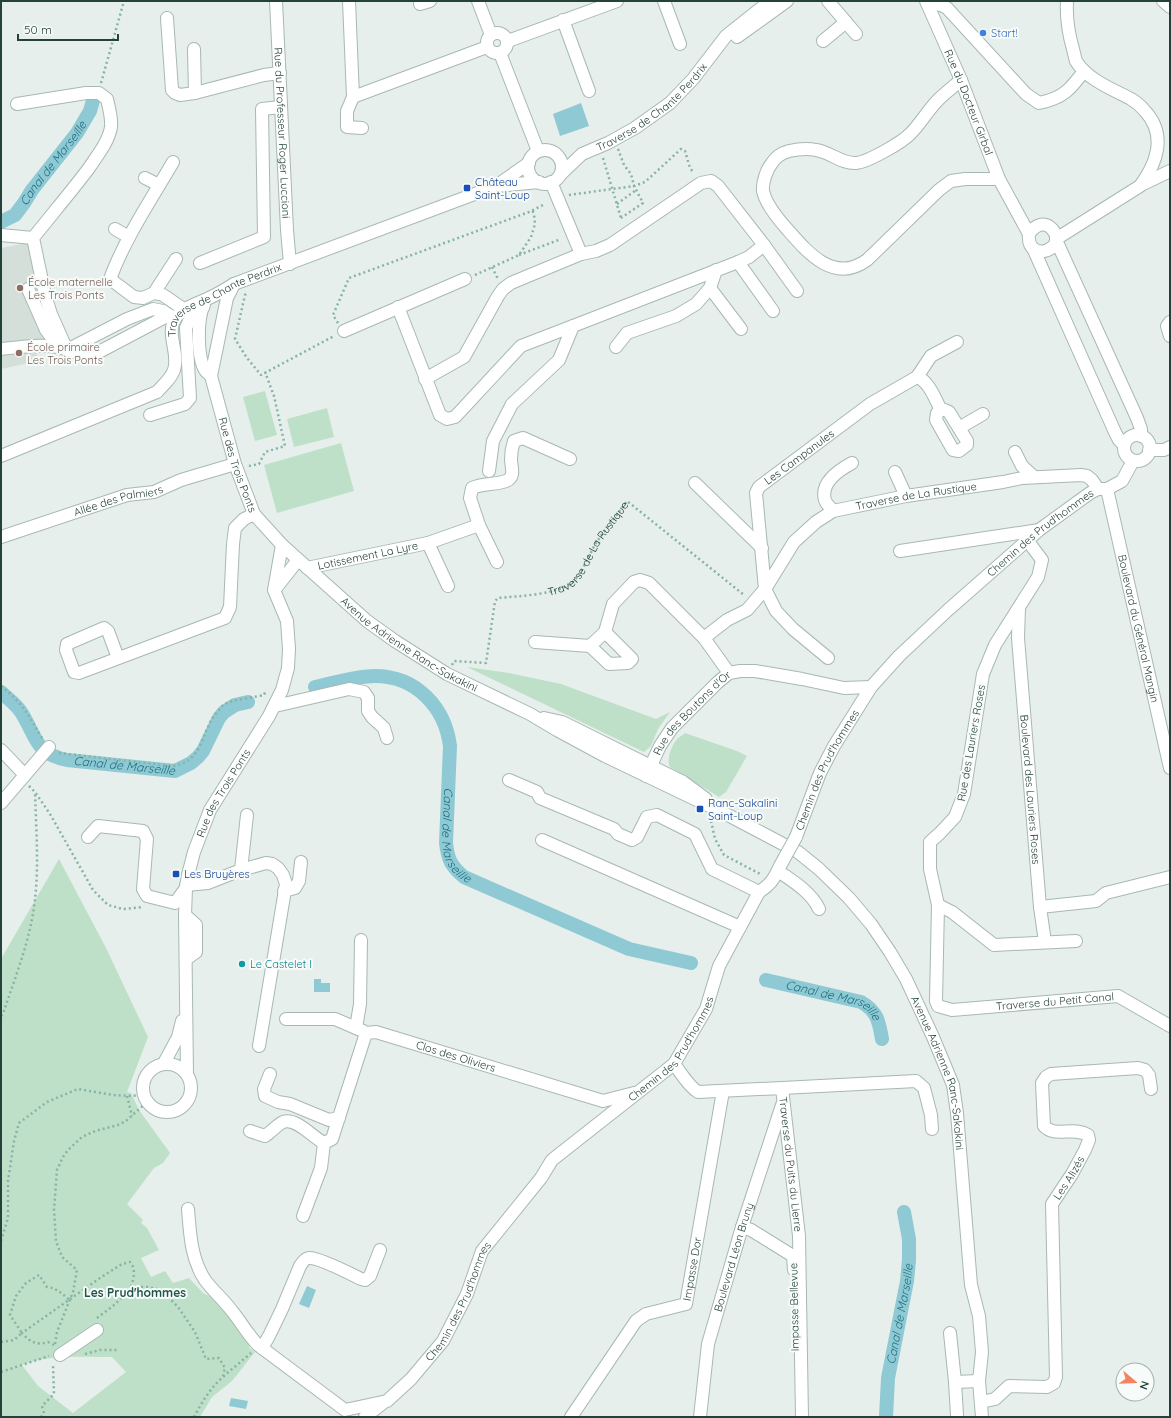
<svg xmlns="http://www.w3.org/2000/svg" width="1171" height="1418" font-family="Quicksand,sans-serif">
  <style>
    .built { fill: #d4dfda }
    .green { fill: #bfe0c8; fill-rule: evenodd }
    .water { fill: #8ec9d4 }
    .lines { fill: none; stroke-linecap: round; stroke-linejoin: round }
    .canal { stroke: #8ec9d4; stroke-width: 14 }
    .minor-casing { stroke: #a8b8b2; stroke-width: 14 }
    .path { stroke: #86b3a5; stroke-width: 2.5; stroke-dasharray: 2 3; stroke-linecap: butt }
    .minor { stroke: #fff; stroke-width: 12 }
    .minor-bridge-casing { stroke: #a8b8b2; stroke-width: 14; stroke-linecap: butt }
    .minor-bridge { stroke: #fff; stroke-width: 12 }
    .shop-dot { fill: #3f7fe0; stroke: #f7fbf9; stroke-width: 1.5 }
    .transit-dot { fill: #1a4fb4; stroke: #f7fbf9; stroke-width: 1.5 }
    .education-dot { fill: #8d6e63; stroke: #f7fbf9; stroke-width: 1.5 }
    .culture-dot { fill: #0f9aa8; stroke: #f7fbf9; stroke-width: 1.5 }
    .labels { text-anchor: middle; stroke-width: 4; stroke-linejoin: round; paint-order: stroke }
    .shop-label { font-size: 11px; fill: #366cbe; stroke: #f7fbf9; text-anchor: start }
    .street-label { font-size: 11px; fill: #24423a; stroke: #f7fbf9 }
    .transit-label { font-size: 11px; fill: #164399; stroke: #f7fbf9; text-anchor: start }
    .education-label { font-size: 11px; fill: #785e54; stroke: #f7fbf9; text-anchor: start }
    .culture-label { font-size: 11px; fill: #0d838f; stroke: #f7fbf9; text-anchor: start }
    .water-label { font-size: 12px; font-style: italic; fill: #1c6f80; stroke: #f7fbf9 }
    .neighbourhood-label { font-size: 12px; font-weight: bold; fill: #1f5548; stroke: #f7fbf9 }
  </style>
  <rect width="100%" height="100%" fill="#e6efeb"/>
  <polygon class="built" points="27,243 50,329 50,341 35,341 38,361 1,369 1,248"/>
  <g class="green">
    <polygon points="265,391 277,435 255,441 243,397"/>
    <polygon points="327,408 334,437 294,447 287,419"/>
    <polygon points="341,443 354,491 277,513 264,465"/>
    <polygon points="467,667 509,673 561,684 656,719 670,712 658,729 651,746 644,752"/>
    <path d="M685,733L737,751L747,756L726,792L719,797L670,767C666,759 672,745 677,739C679,737 683,735 685,733Z"/>
    <path d="M59,859L106,948L148,1037L127,1092L131,1093L139,1110L170,1153L163,1163L154,1168L127,1204L143,1220L141,1223L147,1228L159,1250L141,1258L151,1277L165,1271L173,1283L189,1278L203,1293L216,1299L250,1342L249,1348L255,1352L232,1381L212,1397L200,1417H1V959ZM112,1357L126,1372L73,1413L38,1386L22,1365C49,1354 83,1357 112,1357Z"/>
  </g>
  <g class="water">
    <polygon points="581,103 589,126 560,136 553,114"/>
    <polygon points="314,979 321,979 321,983 330,983 330,992 314,992"/>
    <polygon points="307,1286 316,1290 309,1308 299,1304"/>
    <polygon points="231,1398 248,1401 246,1409 229,1406"/>
  </g>
  <g class="lines">
    <g class="canal">
      <path id="s1" d="M1,222L15,215L24,203L32,190L77,133L90,111L94,97"/>
      <path id="s2" d="M315,687C335,683 355,676 375,676C416,676 445,707 450,746L446,843C448,860 451,866 464,877L629,949L691,963"/>
      <path id="s3" d="M1,692C7,698 16,704 21,712C37,737 34,753 67,760L175,771L191,763L198,757L203,751L219,718L224,712L235,705L248,702"/>
      <path id="s4" d="M766,980L861,1002C877,1011 879,1021 882,1039"/>
      <path id="s5" d="M886,1417L888,1378L907,1281L909,1260V1239L904,1212"/>
    </g>
    <g class="minor-casing">
      <g id="minor">
        <path id="s7" d="M276,1L287,230L290,264"/>
        <polyline points="349,1 353,97 347,111 347,127 362,128"/>
        <polyline points="478,1 491,35"/>
        <polyline points="664,1 680,44"/>
        <polyline points="828,1 856,34"/>
        <path id="s8" d="M926,1L961,80L999,179L1029,234C1026,265 1070,249 1052,229C1044,220 1034,226 1029,234"/>
        <polyline points="1163,1 1170,7"/>
        <path d="M927,3L941,5L947,8L1026,94L1039,103C1063,98 1070,90 1084,71"/>
        <polyline points="420,4 430,1"/>
        <polyline points="167,18 172,90 175,93 180,95 195,93 264,75 280,73"/>
        <polyline points="563,20 589,91"/>
        <circle cx="497" cy="43" r="10"/>
        <polyline points="737,37 787,1"/>
        <polyline points="508,41 617,1"/>
        <polyline points="823,41 846,22"/>
        <polyline points="194,49 195,93"/>
        <polyline points="500,53 538,151"/>
        <path d="M961,80C953,87 945,93 938,100C928,110 921,123 911,133C903,142 868,162 856,163C842,164 830,152 816,150C807,148 798,149 789,151C782,153 776,156 772,163C767,169 762,182 763,191C766,205 778,219 787,229C808,253 834,284 867,260L939,190L951,181L965,179H999"/>
        <polyline points="353,97 487,47"/>
        <path d="M17,104L86,93H99L107,99C109,108 112,118 111,127C109,141 97,156 89,168C71,192 52,214 33,238L45,295L51,314L67,350"/>
        <circle cx="545" cy="167" r="17"/>
        <path d="M173,162C151,200 125,238 110,279L134,297L143,298L154,293L163,295L185,310"/>
        <path id="s9" d="M561,174L582,154L608,143L635,128L670,103L693,79L726,36L770,1"/>
        <polyline points="145,178 159,185"/>
        <polyline points="551,182 581,254"/>
        <polyline points="1143,184 1170,171"/>
        <polyline points="496,186 529,163"/>
        <polyline points="115,229 129,237"/>
        <polyline points="1,235 33,238"/>
        <path d="M1056,239L1140,186C1157,163 1167,135 1145,111C1141,106 1136,102 1131,99C1114,90 1086,79 1076,61C1075,58 1074,53 1073,49C1068,32 1066,19 1067,1"/>
        <polyline points="1056,240 1137,418 1141,429 1141,436"/>
        <polyline points="764,245 797,291"/>
        <polyline points="1033,248 1114,430 1119,440 1124,445"/>
        <polyline points="738,262 773,311"/>
        <polyline points="200,263 264,237 262,109 281,107"/>
        <path id="s10" d="M234,284L227,298L211,376L235,464L254,514L282,545L367,621L395,641L447,674L530,714L557,730L605,756L726,814L798,852L819,869L849,898L871,924L890,952L906,979L933,1037L953,1085L957,1113L971,1285L979,1316L982,1352L979,1381L982,1417"/>
        <polyline points="710,288 741,329"/>
        <polyline points="28,289 46,330 59,347"/>
        <polyline points="154,293 176,259"/>
        <path d="M204,305C197,318 197,357 205,370C206,372 209,374 211,376"/>
        <polyline points="398,307 440,415 447,419 455,417 521,346 573,326 559,360 512,404 493,441 489,471"/>
        <polyline points="1170,322 1167,326 1170,336"/>
        <polyline points="344,331 465,279"/>
        <polyline points="616,347 627,333 676,316 696,304 710,288 716,270"/>
        <path d="M1,349C20,347 39,344 58,347C75,350 77,358 97,353L169,315"/>
        <polyline points="67,350 127,319 153,309 163,311 169,315 173,320"/>
        <polyline points="917,377 931,356 957,342"/>
        <polyline points="425,379 464,357 498,296 503,289 511,283 581,254 596,251 610,245 701,183 711,181 718,186 764,245 749,257 738,262 573,326"/>
        <polyline points="150,415 185,404 190,398 186,328 190,319 203,307"/>
        <polyline points="959,428 983,414"/>
        <circle cx="1137" cy="448" r="13"/>
        <polyline points="1149,450 1164,450 1170,447"/>
        <polyline points="1015,452 1022,466 1034,477"/>
        <path id="s11" d="M1,456L157,392C163,385 171,379 174,370C180,352 164,332 177,316C184,307 199,303 209,298C218,294 226,289 234,284L496,186L539,182"/>
        <polyline points="895,472 906,496"/>
        <polyline points="695,483 762,548"/>
        <path id="s12" d="M1107,489L1170,768"/>
        <path d="M833,511C831,508 826,504 825,500C820,483 839,470 852,463"/>
        <path id="s13" d="M1,537L127,495L154,492L181,480L235,464"/>
        <path id="s14" d="M1027,540L1042,560L1038,577L995,645L983,674L964,794L955,817L940,833L930,842V869L938,905L936,1001L938,1006L952,1010L1118,996L1170,1026"/>
        <polyline points="428,543 479,525"/>
        <polyline points="900,551 1039,530"/>
        <path d="M497,562L479,525L470,498L472,488C483,483 495,485 506,481C516,477 511,467 511,459C511,452 512,447 514,441L523,438L570,459"/>
        <path id="s15" d="M307,568L428,543L448,586"/>
        <polyline points="276,588 298,560"/>
        <path id="s16" d="M1019,608L1018,638L1040,907L1045,942"/>
        <polyline points="535,642 590,646 605,632 613,604 634,582 640,580 649,583 704,638"/>
        <polyline points="590,646 609,664 628,663 632,659 605,632"/>
        <polyline points="118,658 108,631 104,628 67,644 66,650 74,672 79,673 225,618 230,607 233,544 235,528 244,519 254,514"/>
        <path id="s17" d="M828,658L793,629L776,611L765,589L756,493L759,487L870,404L917,377C929,381 935,399 941,410L937,413L936,420L953,450L959,451L967,445V441L949,412L945,410H941"/>
        <path id="s18" d="M729,673L704,638L727,620L747,610L765,589L794,542L816,522L833,511L906,496L1003,482L1022,478L1081,475L1087,476L1092,480L1098,489"/>
        <polyline points="275,706 349,689 364,692 368,698 368,711 372,717 384,728 387,738"/>
        <polyline points="544,718 562,722 683,782 706,799"/>
        <polyline points="1,750 25,775"/>
        <path id="s19" d="M646,776L660,746L672,728L717,683L729,673L740,671H755L802,679L844,688L871,687"/>
        <polyline points="509,780 537,792 540,798 614,829 618,834 632,840 637,837 647,817 657,815 695,834 712,869 759,892"/>
        <polyline points="1,803 49,747"/>
        <polyline points="88,837 98,826 143,831 147,839 143,889 147,896 175,903 186,888"/>
        <path id="s20" d="M796,837L820,773L834,746L871,687L899,656L948,610L1039,530L1090,493L1098,489H1107L1122,481L1133,461"/>
        <polyline points="542,840 740,927"/>
        <polyline points="241,870 247,815"/>
        <path d="M778,871C793,881 812,893 819,909"/>
        <polyline points="186,885 208,883 241,870 266,863 272,864 278,868 283,875 286,884 259,1046"/>
        <polyline points="284,891 295,888 299,881 301,862"/>
        <polyline points="938,905 952,912 994,945 1076,941"/>
        <polyline points="1040,907 1096,901 1106,893 1170,877"/>
        <polyline points="185,915 196,925 196,952 186,959"/>
        <polyline points="286,1019 335,1019 363,1031"/>
        <polyline points="356,1028 360,1004 361,940"/>
        <polyline points="164,1063 178,1037 182,1021"/>
        <path id="s21" d="M674,1064C681,1073 689,1087 698,1092L782,1088L799,1236L802,1417"/>
        <circle cx="167" cy="1088" r="24"/>
        <path id="s22" d="M187,1074L185,915L186,888L188,875L194,852L210,810L269,716L282,690L288,668L289,649L287,621L274,590L282,545"/>
        <polyline points="270,1074 264,1089 265,1096 278,1102 290,1104 329,1120 339,1118"/>
        <polyline points="782,1088 916,1081 924,1088 931,1115 932,1129"/>
        <path id="s23" d="M250,1131L265,1136C271,1132 277,1125 283,1122C296,1117 312,1137 324,1143L332,1139L366,1033L376,1032L603,1101L634,1093"/>
        <path id="s24" d="M188,1209C190,1234 191,1259 205,1280C213,1291 224,1300 232,1311C241,1322 248,1335 258,1345L345,1410L387,1401L411,1379L443,1341L467,1294L482,1251L541,1178L552,1160L674,1064L706,1009L719,966L759,892C771,884 774,879 780,866"/>
        <polyline points="303,1216 321,1168 324,1143"/>
        <polyline points="742,1227 751,1230 793,1256 794,1270"/>
        <polyline points="950,1333 955,1382 957,1415"/>
        <path d="M262,1348L269,1336L282,1309L300,1266C302,1263 305,1258 309,1258C318,1257 351,1274 361,1279L365,1280L370,1276L380,1250"/>
        <polyline points="60,1355 97,1330"/>
        <polyline points="955,1382 979,1381"/>
        <path id="s25" d="M981,1402L995,1399L1009,1386L1047,1387L1054,1383L1056,1377L1052,1204L1072,1174L1085,1150L1089,1140L1088,1135C1073,1126 1055,1138 1044,1126L1042,1083L1046,1077L1051,1074L1138,1068L1145,1070L1149,1075L1151,1089"/>
        <polyline points="365,1417 383,1403"/>
        <path id="s26" d="M571,1417L636,1321L646,1314L686,1304L723,1091"/>
        <path id="s27" d="M700,1417L708,1344L742,1227L782,1105"/>
      </g>
    </g>
    <g class="path">
      <polyline points="101,83 124,1"/>
      <polyline points="618,149 624,165 631,174 634,186 643,203 621,218"/>
      <polyline points="603,158 621,218"/>
      <polyline points="569,195 634,186 645,182 681,149 685,151 690,168 694,173"/>
      <polyline points="617,204 636,190"/>
      <polyline points="519,255 561,239"/>
      <polyline points="492,267 498,279"/>
      <polyline points="475,275 519,255 531,237 535,224 534,214 532,210"/>
      <polyline points="246,294 245,295 235,339 247,358 261,375 334,336"/>
      <polyline points="338,323 333,315 349,278 529,212 545,204"/>
      <polyline points="249,466 259,464 265,452 285,446 274,396 265,372"/>
      <path id="s6" d="M452,665L454,661L486,663L495,601L498,598C518,596 553,595 570,584C580,578 590,553 596,543C606,528 617,515 627,501L744,595"/>
      <path d="M1,686C22,702 29,716 42,738"/>
      <path d="M59,753L171,766C205,763 200,730 218,711C220,709 222,705 225,704C231,700 255,697 264,695L266,690"/>
      <polyline points="29,786 35,792 50,814 93,890 108,905 123,909 143,907"/>
      <polyline points="711,821 715,839 724,855 762,875"/>
      <path d="M1,1016L3,1014C15,977 31,939 35,899C39,865 36,827 35,792"/>
      <polyline points="127,1096 132,1116"/>
      <polyline points="1,1241 8,1218 8,1181 14,1141 19,1123 47,1102 78,1089 113,1095 131,1096 143,1095"/>
      <polyline points="97,1318 113,1306 130,1290 138,1287 148,1287 161,1290 178,1307 195,1332 206,1359 219,1358 225,1368 223,1376"/>
      <path d="M1,1342L14,1340L22,1333L10,1315L16,1296L26,1283L39,1275L47,1287C57,1288 62,1294 70,1300"/>
      <polyline points="55,1344 57,1332 73,1292 77,1270 62,1257 56,1241 54,1210 57,1170 63,1157 68,1150 82,1137 95,1131 118,1125 126,1121 147,1102"/>
      <path d="M54,1345L48,1342C36,1346 29,1341 22,1333L100,1278L122,1264L130,1262C137,1270 133,1280 130,1290"/>
      <polyline points="85,1354 100,1350 119,1350"/>
      <polyline points="1,1372 49,1356"/>
      <polyline points="41,1417 44,1413 42,1406 54,1394 53,1365"/>
      <path d="M194,1417C202,1402 211,1387 224,1376C233,1368 242,1361 251,1353"/>
    </g>
    <use href="#minor" class="minor"/>
    <g class="minor-bridge-casing">
      <polyline id="minor-bridge" points="780,866 796,837"/>
    </g>
    <use href="#minor-bridge" class="minor-bridge"/>
  </g>
  <circle class="shop-dot" cx="983" cy="33" r="4"/>
  <g class="transit-dot">
    <rect x="463" y="184" width="8" height="8" rx="2"/>
    <rect x="696" y="805" width="8" height="8" rx="2"/>
    <rect x="172" y="870" width="8" height="8" rx="2"/>
  </g>
  <g class="education-dot">
    <circle cx="20" cy="288" r="4"/>
    <circle cx="19" cy="353" r="4"/>
  </g>
  <circle class="culture-dot" cx="242" cy="964" r="4"/>
  <g class="labels">
    <g class="shop-label">
      <text x="991" y="37">Start!</text>
    </g>
    <g class="street-label">
      <text dy="4" stroke="none"><textPath href="#s8" startOffset="110">Rue du Docteur Girbal</textPath></text>
      <text dy="4" stroke="none"><textPath href="#s9" startOffset="114">Traverse de Chante Perdrix</textPath></text>
      <text dy="4" stroke="none"><textPath href="#s7" startOffset="132">Rue du Professeur Roger Luccioni</textPath></text>
      <text dy="4" stroke="none"><textPath href="#s11" startOffset="299">Traverse de Chante Perdrix</textPath></text>
      <text dy="4" stroke="none"><textPath href="#s17" startOffset="248">Les Campanules</textPath></text>
      <text dy="4" stroke="none"><textPath href="#s10" startOffset="188">Rue des Trois Ponts</textPath></text>
      <text dy="4" stroke="none"><textPath href="#s18" startOffset="312">Traverse de La Rustique</textPath></text>
      <text dy="4" stroke="none"><textPath href="#s13" startOffset="123">Allée des Palmiers</textPath></text>
      <text dy="4" stroke="none"><textPath href="#s20" startOffset="398">Chemin des Prud'hommes</textPath></text>
      <text dy="4" stroke="none"><textPath href="#s6" startOffset="215">Traverse de La Rustique</textPath></text>
      <text dy="4" stroke="none"><textPath href="#s15" startOffset="62">Lotissement La Lyre</textPath></text>
      <text dy="4" stroke="none"><textPath href="#s12" startOffset="143">Boulevard du Général Mangin</textPath></text>
      <text dy="4" stroke="none"><textPath href="#s10" startOffset="444">Avenue Adrienne Ranc-Sakakini</textPath></text>
      <text dy="4" stroke="none"><textPath href="#s19" startOffset="79">Rue des Boutons d'Or</textPath></text>
      <text transform="translate(971 743) rotate(-80)" y="4">Rue des Lauriers Roses</text>
      <text dy="4" stroke="none"><textPath href="#s20" startOffset="74">Chemin des Prud'hommes</textPath></text>
      <text dy="4" stroke="none"><textPath href="#s16" startOffset="182">Boulevard des Lauriers Roses</textPath></text>
      <text dy="4" stroke="none"><textPath href="#s22" startOffset="289">Rue des Trois Ponts</textPath></text>
      <text dy="4" stroke="none"><textPath href="#s14" startOffset="619">Traverse du Petit Canal</textPath></text>
      <text dy="4" stroke="none"><textPath href="#s24" startOffset="770">Chemin des Prud'hommes</textPath></text>
      <text dy="4" stroke="none"><textPath href="#s23" startOffset="300">Clos des Oliviers</textPath></text>
      <text dy="4" stroke="none"><textPath href="#s10" startOffset="1154">Avenue Adrienne Ranc-Sakakini</textPath></text>
      <text dy="4" stroke="none"><textPath href="#s21" startOffset="198">Traverse du Puits du Lierre</textPath></text>
      <text dy="4" stroke="none"><textPath href="#s25" startOffset="290">Les Alizés</textPath></text>
      <text dy="4" stroke="none"><textPath href="#s27" startOffset="164">Boulevard Léon Bruny</textPath></text>
      <text dy="4" stroke="none"><textPath href="#s26" startOffset="205">Impasse Dor</textPath></text>
      <text dy="4" stroke="none"><textPath href="#s24" startOffset="434">Chemin des Prud'hommes</textPath></text>
      <text transform="translate(794 1307) rotate(-91)" y="4">Impasse Bellevue</text>
    </g>
    <g class="transit-label">
      <text x="475" y="186">Château<tspan x="475" dy="13">Saint-Loup</tspan></text>
      <text x="708" y="807">Ranc-Sakalini<tspan x="708" dy="13">Saint-Loup</tspan></text>
      <text x="184" y="878">Les Bruyères</text>
    </g>
    <g class="education-label">
      <text x="28" y="286">École maternelle<tspan x="28" dy="13">Les Trois Ponts</tspan></text>
      <text x="27" y="351">École primaire<tspan x="27" dy="13">Les Trois Ponts</tspan></text>
    </g>
    <g class="culture-label">
      <text x="250" y="968">Le Castelet I</text>
    </g>
    <g class="water-label">
      <text dy="4" stroke="none"><textPath href="#s1" startOffset="80">Canal de Marseille</textPath></text>
      <text dy="4" stroke="none"><textPath href="#s3" startOffset="156">Canal de Marseille</textPath></text>
      <text dy="4" stroke="none"><textPath href="#s2" startOffset="266">Canal de Marseille</textPath></text>
      <text dy="4" stroke="none"><textPath href="#s4" startOffset="71">Canal de Marseille</textPath></text>
      <text dy="4" stroke="none"><textPath href="#s5" startOffset="104">Canal de Marseille</textPath></text>
    </g>
    <g class="neighbourhood-label">
      <text x="135" y="1297">Les Prud'hommes</text>
    </g>
  </g>
  <rect width="1171" height="1418" fill="none" stroke="#24423a" stroke-width="4"/>
  <g transform="translate(1135 1382) rotate(109)"><circle r="19" fill="#f7fbf9" stroke="#a3b1ad"/>
  <path d="M0-3L7 15L0 10L-7 15Z" fill="#f4845f"/>
  <text y="-6" font-size="11" font-weight="bold" text-anchor="middle" fill="#24423a">N</text>
  </g>
  <path d="M18 34v6h100v-6" fill="none" stroke="#24423a" stroke-width="2"/>
  <text x="24" y="34" font-size="12" fill="#24423a" stroke="#f7fbf9" stroke-width="3" paint-order="stroke">50 m</text>
</svg>
